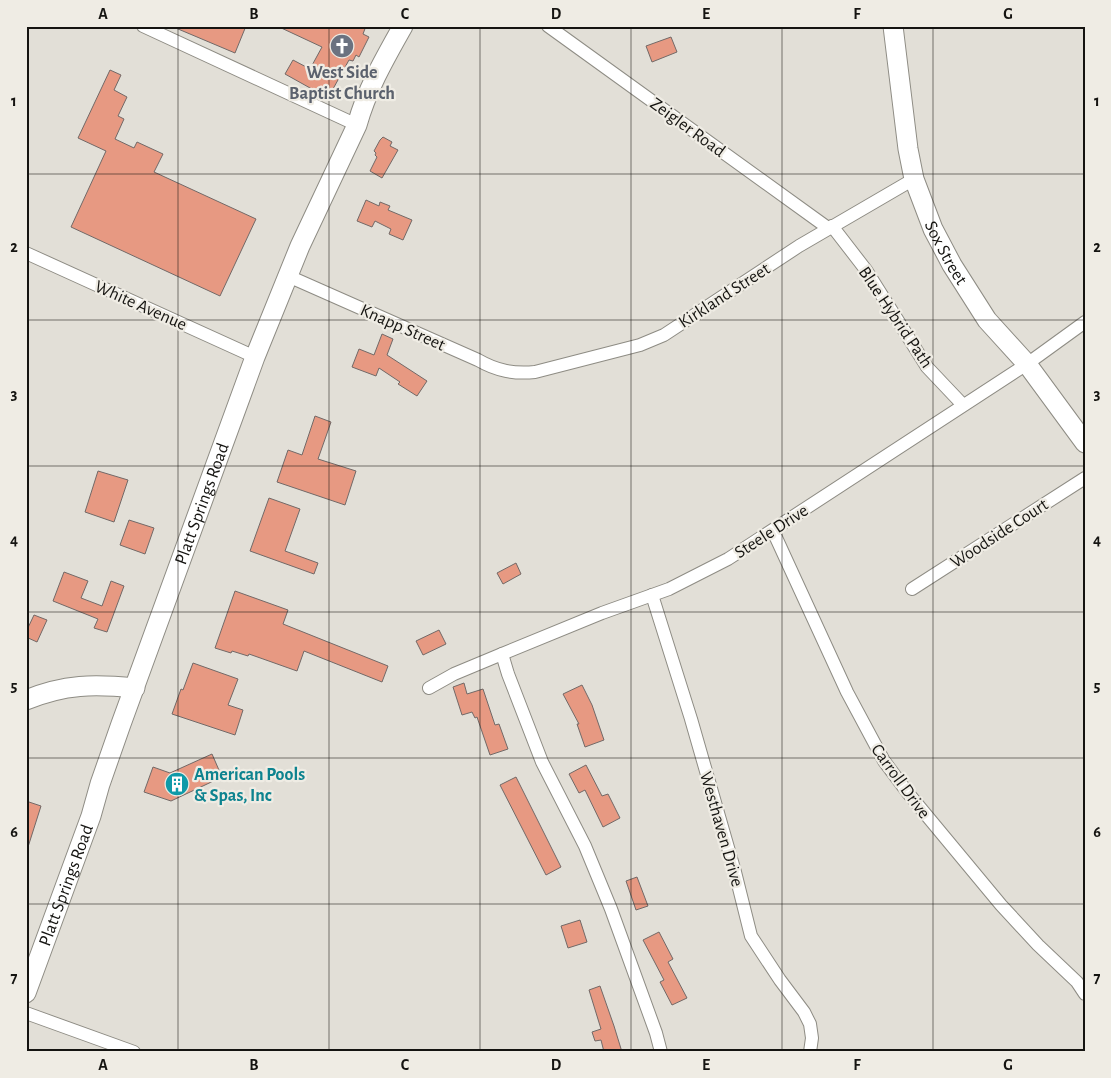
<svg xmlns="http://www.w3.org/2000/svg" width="1111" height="1078" font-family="'Alegreya Sans',sans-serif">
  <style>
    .building { fill: #e79982; stroke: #726967 }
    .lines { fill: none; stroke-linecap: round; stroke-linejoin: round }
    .street-casing { stroke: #8e8c84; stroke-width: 14 }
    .secondary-casing { stroke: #8e8c84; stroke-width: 21 }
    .street { stroke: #fff; stroke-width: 12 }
    .secondary { stroke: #fff; stroke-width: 19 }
    .grid { fill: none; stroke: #151411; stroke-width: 1; stroke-opacity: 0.55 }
    .labels { text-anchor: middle; stroke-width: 4.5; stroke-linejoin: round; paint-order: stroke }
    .worship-label { font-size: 18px; font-weight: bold; fill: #5b616d; stroke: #efece4 }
    .street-label { font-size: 18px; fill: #151411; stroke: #efece4 }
    .culture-label { font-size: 18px; font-weight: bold; fill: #0d838f; stroke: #efece4; text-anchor: start }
    .neatline { fill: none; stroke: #151411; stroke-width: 2 }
    .grid-label { font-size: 16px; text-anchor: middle; font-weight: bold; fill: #151411 }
  </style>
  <rect width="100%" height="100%" fill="#e2dfd7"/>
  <g class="building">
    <polygon points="171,26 246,26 235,53"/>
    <polygon points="277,26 366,26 363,34 369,37 359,57 356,55 353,61 349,60 328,98 285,74 293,60 310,69 322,47"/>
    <polygon points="671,37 677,52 652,62 646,46"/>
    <polygon points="110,70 121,75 114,90 127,97 118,116 124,119 115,139 134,148 137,142 163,154 154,172 256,219 220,296 71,227 106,151 78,138"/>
    <polygon points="383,137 392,142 390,146 398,150 382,178 370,171 377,157 375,155 376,153 374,151 380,140"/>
    <polygon points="366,200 379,206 380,202 390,206 388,210 412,220 403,240 389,234 391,229 375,221 372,227 357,221"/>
    <polygon points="382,334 393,339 387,355 427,381 417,396 398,384 400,382 379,368 376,376 352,367 359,349 374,355"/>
    <polygon points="315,416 331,422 318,459 356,471 345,505 277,482 288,450 302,455"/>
    <polygon points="98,471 128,480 114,522 85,512"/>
    <polygon points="269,498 300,509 285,551 318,563 314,574 250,551"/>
    <polygon points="129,520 154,528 145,554 120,545"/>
    <polygon points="516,563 521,574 503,584 497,573"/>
    <polygon points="64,572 88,581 81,598 102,606 111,581 124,586 107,632 94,628 98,619 53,601"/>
    <polygon points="235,591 288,610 283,624 388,666 382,682 304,651 297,671 249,654 248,656 232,651 231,653 215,648"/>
    <polygon points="34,615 47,620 37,642 26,637 26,632"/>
    <polygon points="439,630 446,644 423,655 416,641"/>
    <polygon points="193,663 238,679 228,705 243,710 235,735 172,714 181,689 183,690"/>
    <polygon points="464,683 467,694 483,689 495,725 499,724 508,749 490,755 477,717 475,718 472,712 462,715 453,687"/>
    <polygon points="582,685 592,705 604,740 585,747 577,724 579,724 563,694"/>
    <polygon points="212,754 222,777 171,801 144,792 153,767 170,773"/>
    <polygon points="586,765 602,796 608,794 620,818 603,827 585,790 579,793 569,774"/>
    <polygon points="516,777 561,867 546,875 500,785"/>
    <polygon points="26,801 41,806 28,847 26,847"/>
    <polygon points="637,877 648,906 636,910 626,881"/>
    <polygon points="580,920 587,942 568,948 561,926"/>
    <polygon points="659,932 673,959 668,962 687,998 672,1005 660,982 664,980 643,940"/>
    <polygon points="600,986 614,1026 622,1052 604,1052 601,1040 595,1041 592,1032 601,1029 589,990"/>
  </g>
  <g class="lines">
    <g class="street-casing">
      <g id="street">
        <polyline points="143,26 357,125"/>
        <polyline points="548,26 828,228"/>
        <polyline points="832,226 866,270 927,367 963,405"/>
        <polyline points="26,253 255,357"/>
        <path d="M288,276L478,360C497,371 514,374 535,372L640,345L664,335L799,246L914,179"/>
        <polyline points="773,531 847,692 884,761 908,793 1001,905 1038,945 1077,982 1085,994"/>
        <polyline points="912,589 1085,478"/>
        <polyline points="652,595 691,719 735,872 751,936 780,980 804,1012 810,1024 812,1038 810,1052"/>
        <polyline points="502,654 508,674 542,762 585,846 611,909 656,1033 661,1052"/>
        <polyline points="429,688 454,674 502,654 602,613 669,589 728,559 1027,364 1085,322"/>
        <polyline points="26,1013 134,1052"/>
      </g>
    </g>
    <g class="secondary-casing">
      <g id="secondary">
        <path id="s1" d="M893,26L908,149L914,179L933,229L952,265L987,320L1027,364L1085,443"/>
        <path d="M26,700C65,684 94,684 135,688"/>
        <path id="s2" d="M26,993L91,816L100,784L121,724L255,357L300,246L357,125C367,89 385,58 403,26"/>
      </g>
    </g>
    <use href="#street" class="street"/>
    <use href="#secondary" class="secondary"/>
  </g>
  <path class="grid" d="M178,26V1052M329,26V1052M480,26V1052M631,26V1052M782,26V1052M933,26V1052M26,174H1085M26,320H1085M26,466H1085M26,612H1085M26,758H1085M26,904H1085"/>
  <defs>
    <g id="church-disc" transform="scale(1.25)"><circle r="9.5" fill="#6b7280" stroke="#efece4"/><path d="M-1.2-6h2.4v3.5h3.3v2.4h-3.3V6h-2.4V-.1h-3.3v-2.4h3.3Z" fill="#fff"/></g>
    <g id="building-disc" transform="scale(1.25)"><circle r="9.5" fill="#0f9aa8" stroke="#efece4"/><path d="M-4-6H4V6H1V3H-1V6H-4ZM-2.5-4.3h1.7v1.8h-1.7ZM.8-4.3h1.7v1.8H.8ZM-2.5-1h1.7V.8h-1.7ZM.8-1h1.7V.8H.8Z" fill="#fff"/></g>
  </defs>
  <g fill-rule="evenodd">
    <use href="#church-disc" x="342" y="46"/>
    <use href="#building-disc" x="177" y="784"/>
  </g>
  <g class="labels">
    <g class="worship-label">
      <text x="342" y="78">West Side<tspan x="342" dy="21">Baptist Church</tspan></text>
    </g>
    <g class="street-label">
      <text transform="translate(688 127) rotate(36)" y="6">Zeigler Road</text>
      <text dy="6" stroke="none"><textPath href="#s1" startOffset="235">Sox Street</textPath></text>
      <text transform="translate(724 295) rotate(-33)" y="6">Kirkland Street</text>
      <text transform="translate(141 305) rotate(24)" y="6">White Avenue</text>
      <text transform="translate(896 317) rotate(56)" y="6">Blue Hybrid Path</text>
      <text transform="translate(403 327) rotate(24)" y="6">Knapp Street</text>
      <text dy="6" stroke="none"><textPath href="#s2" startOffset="520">Platt Springs Road</textPath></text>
      <text transform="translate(771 531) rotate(-33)" y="6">Steele Drive</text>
      <text transform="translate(999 533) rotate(-33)" y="6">Woodside Court</text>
      <text transform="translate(901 781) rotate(54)" y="6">Carroll Drive</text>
      <text transform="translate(722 829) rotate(74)" y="6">Westhaven Drive</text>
      <text dy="6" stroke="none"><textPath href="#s2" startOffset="115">Platt Springs Road</textPath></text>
    </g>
    <g class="culture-label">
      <text x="194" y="780">American Pools<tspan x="194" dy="21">&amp; Spas, Inc</tspan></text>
    </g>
  </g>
  <rect width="1111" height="1078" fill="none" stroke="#efece4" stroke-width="55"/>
  <rect x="28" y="28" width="1056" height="1022" class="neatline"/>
  <g class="grid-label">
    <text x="103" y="19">A</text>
    <text x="254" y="19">B</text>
    <text x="405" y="19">C</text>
    <text x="556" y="19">D</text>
    <text x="706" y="19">E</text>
    <text x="857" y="19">F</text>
    <text x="1008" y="19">G</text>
    <text x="14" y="106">1</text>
    <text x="1097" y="106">1</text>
    <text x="14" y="252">2</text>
    <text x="1097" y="252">2</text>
    <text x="14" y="399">3</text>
    <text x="1097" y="399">3</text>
    <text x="14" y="545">4</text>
    <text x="1097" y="545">4</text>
    <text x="14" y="691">5</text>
    <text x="1097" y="691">5</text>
    <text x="14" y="837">6</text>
    <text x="1097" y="837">6</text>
    <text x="14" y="983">7</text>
    <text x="1097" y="983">7</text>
    <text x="103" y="1070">A</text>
    <text x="254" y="1070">B</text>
    <text x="405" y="1070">C</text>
    <text x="556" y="1070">D</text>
    <text x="706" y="1070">E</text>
    <text x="857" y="1070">F</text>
    <text x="1008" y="1070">G</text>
  </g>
</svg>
